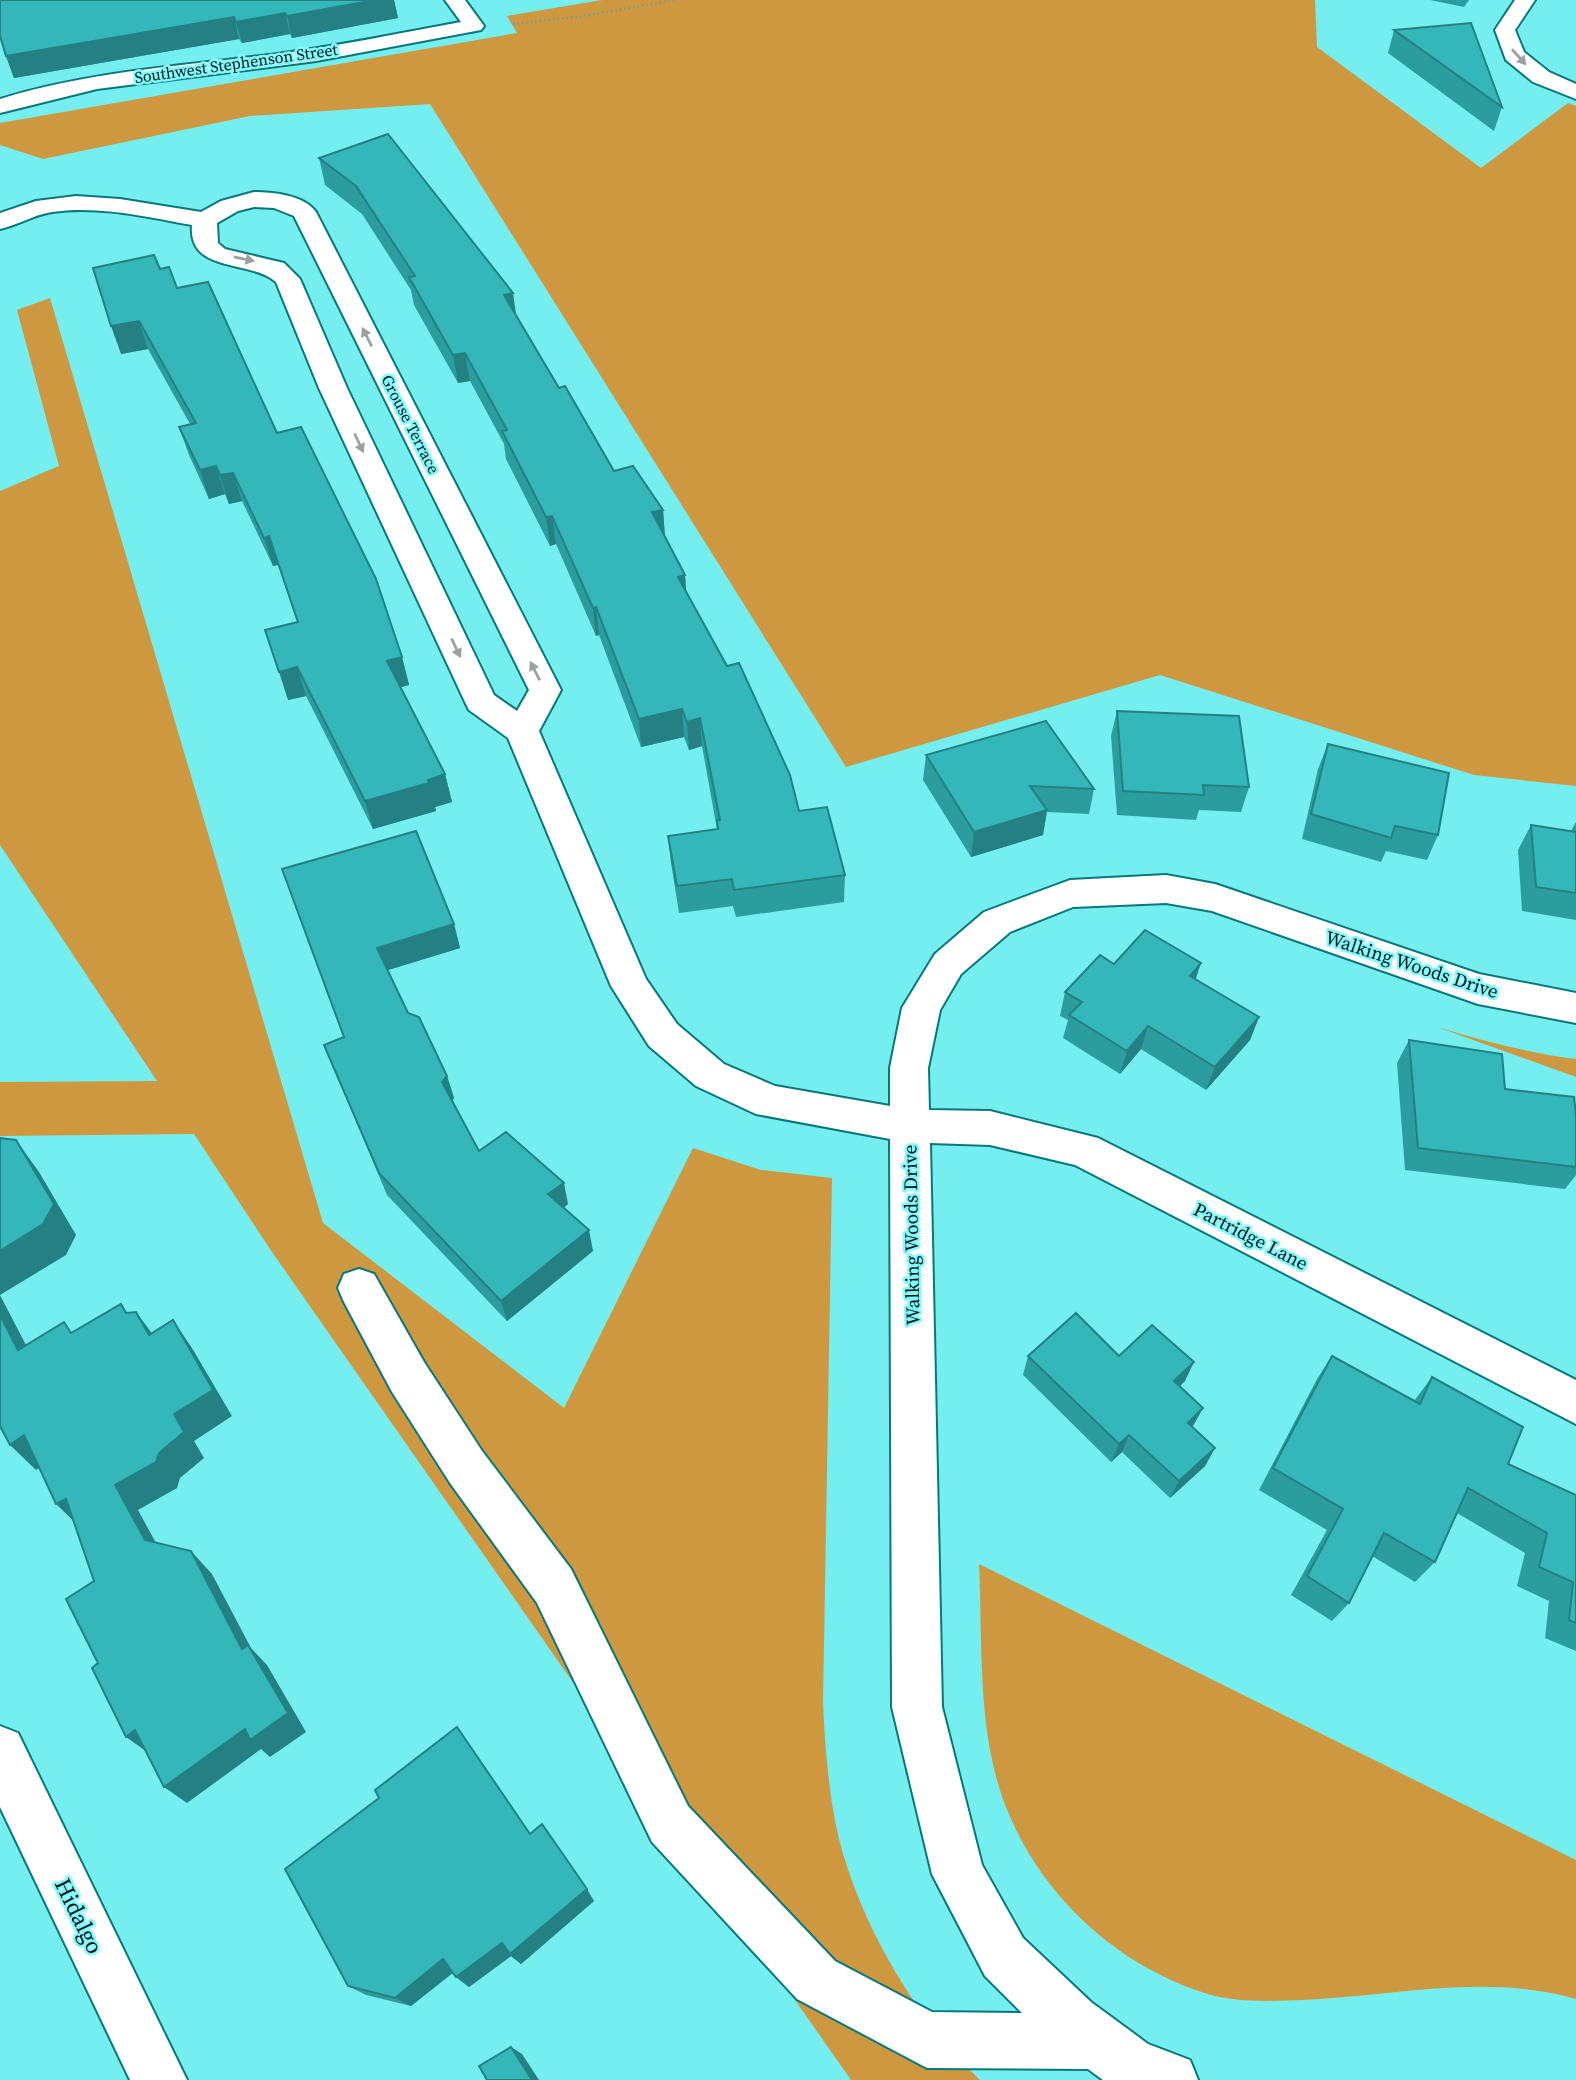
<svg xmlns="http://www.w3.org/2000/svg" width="1576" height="2080" font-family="'Source Serif 4',serif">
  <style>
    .forest { fill: #ce9841 }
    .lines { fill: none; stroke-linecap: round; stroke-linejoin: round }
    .minor-casing { stroke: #08787a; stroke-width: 4 }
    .path { stroke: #4fa8a9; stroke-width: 2.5; stroke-dasharray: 1 3.5; stroke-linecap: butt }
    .minor { fill: #fff; fill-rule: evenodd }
    .wall { fill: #2c9d9f }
    .shaded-wall { fill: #248082 }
    .building { fill: #33b7b9; stroke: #248082; stroke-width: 2 }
    .oneway { fill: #99a2a2 }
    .labels { text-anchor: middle; stroke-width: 5; stroke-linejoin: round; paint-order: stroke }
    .far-street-label { font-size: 16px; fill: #001717; stroke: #83fbfd }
    .street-label { font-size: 19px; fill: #001717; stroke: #83fbfd }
    .near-street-label { font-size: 23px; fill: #001717; stroke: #83fbfd }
  </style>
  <rect width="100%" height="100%" fill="#75eef0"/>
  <g class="forest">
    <polygon points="602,0 1315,0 1317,47 1481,168 1568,103 1576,106 1576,786 1474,775 1160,675 846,767 430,104 250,116 43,159 0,145 0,123 517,33 507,16"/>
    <path d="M50,298L323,1223L564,1408L693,1148L761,1170L832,1178L823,1703C825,1745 828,1785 836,1826C855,1915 914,2018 980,2080H851L272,1252L194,1134L0,1136V1082L157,1081L0,845V491L59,466L17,310Z"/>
    <path d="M1437,1027C1483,1041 1528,1053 1576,1059V1077Z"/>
    <path d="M979,1564L1576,1860V1999C1484,1973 1395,1996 1302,2000C1271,2001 1238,2003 1208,1994C1100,1961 1012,1867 991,1755C979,1693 982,1627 979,1564Z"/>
  </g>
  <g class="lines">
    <g class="minor-casing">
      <g id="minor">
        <path d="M445,0H465L484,26L481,30L316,61L97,89L0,113V99C91,71 184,66 277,54C339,46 400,33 461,22Z"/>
        <polygon points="1515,0 1535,0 1515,30 1524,52 1549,72 1576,84 1576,99 1533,82 1506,60 1495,30"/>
        <path d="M254,192C273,192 304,195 316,212L561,690L539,731L646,979L677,1024L724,1064L775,1086L890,1106V1068L902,1008L935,954L984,912L1070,880L1166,875L1215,884L1479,974L1576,993V1023L1478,1004L1212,911L1166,903L1073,907L1010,932L961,974L940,1010L928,1068L929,1110L990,1111L1098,1138L1576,1380V1424L1075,1165L990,1145L930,1143L942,1707L982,1865L1023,1938L1091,2002L1148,2044L1190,2060L1198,2080H1103L1088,2069L927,2068L797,1999L652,1842L537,1603L450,1483L392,1392L344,1302L338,1288L344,1274L359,1269L374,1274L424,1362L482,1451L571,1569L688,1806L835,1961L932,2012L1022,2013L985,1976L932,1874L892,1707L890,1139L756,1114L696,1086L649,1046L611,986L508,738L469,710L465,702L319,388L276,282C250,259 188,274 192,225C147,217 98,205 52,212C33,215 18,225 0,229V213L36,201L76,196L120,199L201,212L221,201ZM254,207L274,208L294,216L529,690L517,711L494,695L347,388L300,279L284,263L225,249L218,243L217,223L238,211Z"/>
        <polygon points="0,1726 18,1733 187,2080 130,2080 0,1807"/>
      </g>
    </g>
    <polyline class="path" points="513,24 577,17 676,0"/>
    <use href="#minor" class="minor"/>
  </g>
  <g class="wall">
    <polygon points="0,0 394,0 398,18 292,38 290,34 242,43 239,39 14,78 6,56"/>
    <polygon points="1430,0 1469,0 1464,7"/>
    <polygon points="1394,30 1502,107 1494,131 1388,53"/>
    <polygon points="388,134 516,315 559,388 614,471 663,510 665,537 685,575 686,590 799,811 845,875 844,902 736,917 733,906 679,913 671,863 668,836 717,829 702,746 689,750 684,737 641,747 599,635 596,636 556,544 550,546 506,459 504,444 470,381 458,383 414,305 411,290 362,214 325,185 319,158"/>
    <polygon points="160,269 177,288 277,433 402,657 409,685 401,687 445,774 452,802 435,807 436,811 373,829 306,696 288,700 297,622 278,565 273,566 242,501 229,504 225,494 209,499 189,455 179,427 190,424 148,349 121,354"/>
    <polygon points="1117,711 1249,787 1241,812 1199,810 1196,820 1117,815 1111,736"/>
    <polygon points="1328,744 1438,835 1427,860 1386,851 1381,862 1302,839 1318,769"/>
    <polygon points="926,755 1094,789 1089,814 1047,812 1043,835 971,857 923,780"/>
    <polygon points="1576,822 1576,920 1522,911 1518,850 1531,825 1571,831"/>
    <polygon points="282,869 454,924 460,948 388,970 408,1013 447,1076 454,1098 452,1100 479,1151 568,1204 563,1208 593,1251 507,1321 387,1195 324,1045 344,1037"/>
    <polygon points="1114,964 1196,979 1259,1017 1250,1040 1206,1090 1141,1049 1120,1074 1063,1038 1068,1020 1060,1016 1065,992"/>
    <polygon points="1409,1040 1505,1089 1576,1115 1576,1175 1565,1189 1405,1170 1397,1063"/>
    <polygon points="1028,1356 1119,1356 1185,1381 1180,1386 1203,1408 1192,1427 1215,1448 1205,1466 1170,1498 1122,1452 1111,1462 1023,1375"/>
    <polygon points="1332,1356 1414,1401 1432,1377 1508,1464 1576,1495 1576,1651 1545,1638 1549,1601 1517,1586 1525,1553 1457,1513 1435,1562 1415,1582 1372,1556 1349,1603 1332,1621 1291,1595 1327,1530 1259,1490 1317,1379"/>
    <polygon points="530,1834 594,1901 521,1964 511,1956 469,1987 456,1977 453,1973 411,2006 366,1995 348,1986"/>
  </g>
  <g class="shaded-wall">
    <polygon points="375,0 394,0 398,18 292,38 287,16"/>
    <polygon points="285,13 290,34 242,43 236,22"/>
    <polygon points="234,17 239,39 14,78 6,56"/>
    <polygon points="513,293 517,321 504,295"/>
    <polygon points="139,321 148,349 121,354 111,326"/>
    <polygon points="465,353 470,381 458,383 453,355"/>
    <polygon points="216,466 225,494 209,499 200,470"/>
    <polygon points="233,473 242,501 229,504 220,475"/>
    <polygon points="663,510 665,538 652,512"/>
    <polygon points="552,516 556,544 550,546 546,517"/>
    <polygon points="269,536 278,565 273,566 264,538"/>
    <polygon points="685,575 687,604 678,577"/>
    <polygon points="596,607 599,635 596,636 593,608"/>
    <polygon points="402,657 409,685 394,689 387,661"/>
    <polygon points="297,667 306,696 288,700 279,672"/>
    <polygon points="682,709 684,737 641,747 639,719"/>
    <polygon points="700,718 702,746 689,750 687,722"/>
    <polygon points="445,774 452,802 435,807 436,811 373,829 365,801"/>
    <polygon points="1047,810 1043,835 971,857 974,832"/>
    <polygon points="454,924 460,948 385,971 377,948"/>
    <polygon points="1201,963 1193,987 1190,976"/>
    <polygon points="1259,1017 1250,1040 1206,1090 1215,1067"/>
    <polygon points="1148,1026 1141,1049 1120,1074 1127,1051"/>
    <polygon points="447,1076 454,1098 449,1105 442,1082"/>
    <polygon points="16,1140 39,1172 76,1235 66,1255 0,1295 43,1378 18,1350 0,1315 0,1251"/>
    <polygon points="564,1183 568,1204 553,1216 548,1194"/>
    <polygon points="589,1230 593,1251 507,1321 501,1301"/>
    <polygon points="136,1312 157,1340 149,1335"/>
    <polygon points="173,1320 192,1348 232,1416 194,1441 204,1458 180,1478 177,1488 138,1510 167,1563 145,1540 115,1485 174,1414"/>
    <polygon points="1194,1362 1185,1381 1165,1400 1174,1381"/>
    <polygon points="1203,1408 1193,1426 1178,1441 1188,1423"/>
    <polygon points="24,1435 49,1461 36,1470 10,1445"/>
    <polygon points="1129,1435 1122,1452 1111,1462 1119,1444"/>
    <polygon points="1215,1448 1205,1466 1170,1498 1179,1481"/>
    <polygon points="66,1499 81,1528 56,1504"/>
    <polygon points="191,1551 212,1574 251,1648 267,1665 306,1732 270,1757 261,1749 187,1803 164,1787 242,1649"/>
    <polygon points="135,1730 150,1754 126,1737"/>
    <polygon points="587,1889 594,1901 521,1964 511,1956 469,1987 456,1977 502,1943"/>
    <polygon points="443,1959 457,1969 411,2006 395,1998"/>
    <polygon points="511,2047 522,2054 539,2080 532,2080"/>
  </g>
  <g class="building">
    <polygon points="0,0 375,0 287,16 285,13 236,22 234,17 6,56 0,36"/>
    <polygon points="1471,23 1502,107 1394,30"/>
    <polygon points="388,134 513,293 504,295 559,388 565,386 614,471 633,466 663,510 652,512 685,575 678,577 727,666 739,663 790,775 799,811 827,807 845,875 734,890 732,879 677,886 668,836 718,829 717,820 720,820 700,718 687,722 682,709 639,719 596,607 593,608 552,516 546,517 502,431 507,430 465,353 453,355 409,277 415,276 356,186 319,158"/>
    <polygon points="154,255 160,269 169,267 177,288 208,282 277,433 301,427 376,579 402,657 387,661 445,774 428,780 429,783 365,801 297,667 279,672 265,630 298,622 269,536 264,538 233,473 220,475 216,466 200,470 179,427 196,423 139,321 111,326 93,268"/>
    <polygon points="1117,711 1239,716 1249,787 1203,785 1204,795 1123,791"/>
    <polygon points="1046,721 1094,789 1030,786 1047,810 974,832 926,755"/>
    <polygon points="1328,744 1449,773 1438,835 1395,826 1391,838 1311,814"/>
    <polygon points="1531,825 1576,832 1576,893 1536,887"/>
    <polygon points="416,831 454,924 377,948 408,1013 419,1017 447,1076 442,1082 479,1151 506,1132 564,1183 548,1194 589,1230 501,1301 379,1173 324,1045 344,1037 282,869"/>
    <polygon points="1145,930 1201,963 1190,976 1259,1017 1215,1067 1148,1026 1127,1051 1069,1015 1082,1002 1065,992 1100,955 1114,964"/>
    <polygon points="1409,1040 1502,1054 1505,1089 1574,1097 1576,1115 1576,1167 1418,1148"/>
    <polygon points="0,1138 16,1140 54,1204 43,1224 0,1251"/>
    <polygon points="121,1304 126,1313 136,1312 149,1335 173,1320 213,1390 174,1414 184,1432 159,1453 156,1462 115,1485 145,1540 191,1551 242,1649 248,1645 288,1713 250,1740 245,1729 164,1787 135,1730 126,1737 92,1668 98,1663 66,1599 94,1581 66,1499 56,1504 24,1435 10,1445 0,1426 0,1315 18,1350 64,1322 71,1333"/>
    <polygon points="1076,1313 1119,1356 1152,1325 1194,1362 1174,1381 1203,1408 1188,1423 1215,1448 1179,1481 1129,1435 1119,1444 1028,1356"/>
    <polygon points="1332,1356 1420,1404 1432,1377 1523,1427 1508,1464 1576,1495 1576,1623 1569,1620 1573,1582 1539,1567 1547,1533 1468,1488 1435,1562 1384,1533 1349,1603 1307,1576 1343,1509 1273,1468"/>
    <polygon points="457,1727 530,1834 542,1824 587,1889 510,1954 502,1943 456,1977 443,1959 395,1998 348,1986 285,1869 379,1798 375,1790"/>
    <polygon points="511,2047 532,2080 487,2080 479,2066"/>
  </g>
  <defs><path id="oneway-solid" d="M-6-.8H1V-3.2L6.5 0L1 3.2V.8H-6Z" transform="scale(1.75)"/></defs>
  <g class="oneway">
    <use href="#oneway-solid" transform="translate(1519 57) rotate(48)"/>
    <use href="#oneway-solid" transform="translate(244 259) rotate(11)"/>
    <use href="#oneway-solid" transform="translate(367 337) rotate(-117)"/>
    <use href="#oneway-solid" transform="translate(359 443) rotate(65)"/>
    <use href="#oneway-solid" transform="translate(456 648) rotate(65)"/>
    <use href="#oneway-solid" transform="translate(535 671) rotate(-117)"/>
  </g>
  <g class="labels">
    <g class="far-street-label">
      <text transform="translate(236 63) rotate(-8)" y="6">Southwest Stephenson Street</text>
      <text transform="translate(411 424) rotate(63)" y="6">Grouse Terrace</text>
    </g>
    <g class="street-label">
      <text transform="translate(1412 964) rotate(18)" y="7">Walking Woods Drive</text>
      <text transform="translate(911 1235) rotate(-91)" y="7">Walking Woods Drive</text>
      <text transform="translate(1251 1236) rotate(27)" y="7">Partridge Lane</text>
    </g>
    <g class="near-street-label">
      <text transform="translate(79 1916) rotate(64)" y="8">Hidalgo</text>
    </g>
  </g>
</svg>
